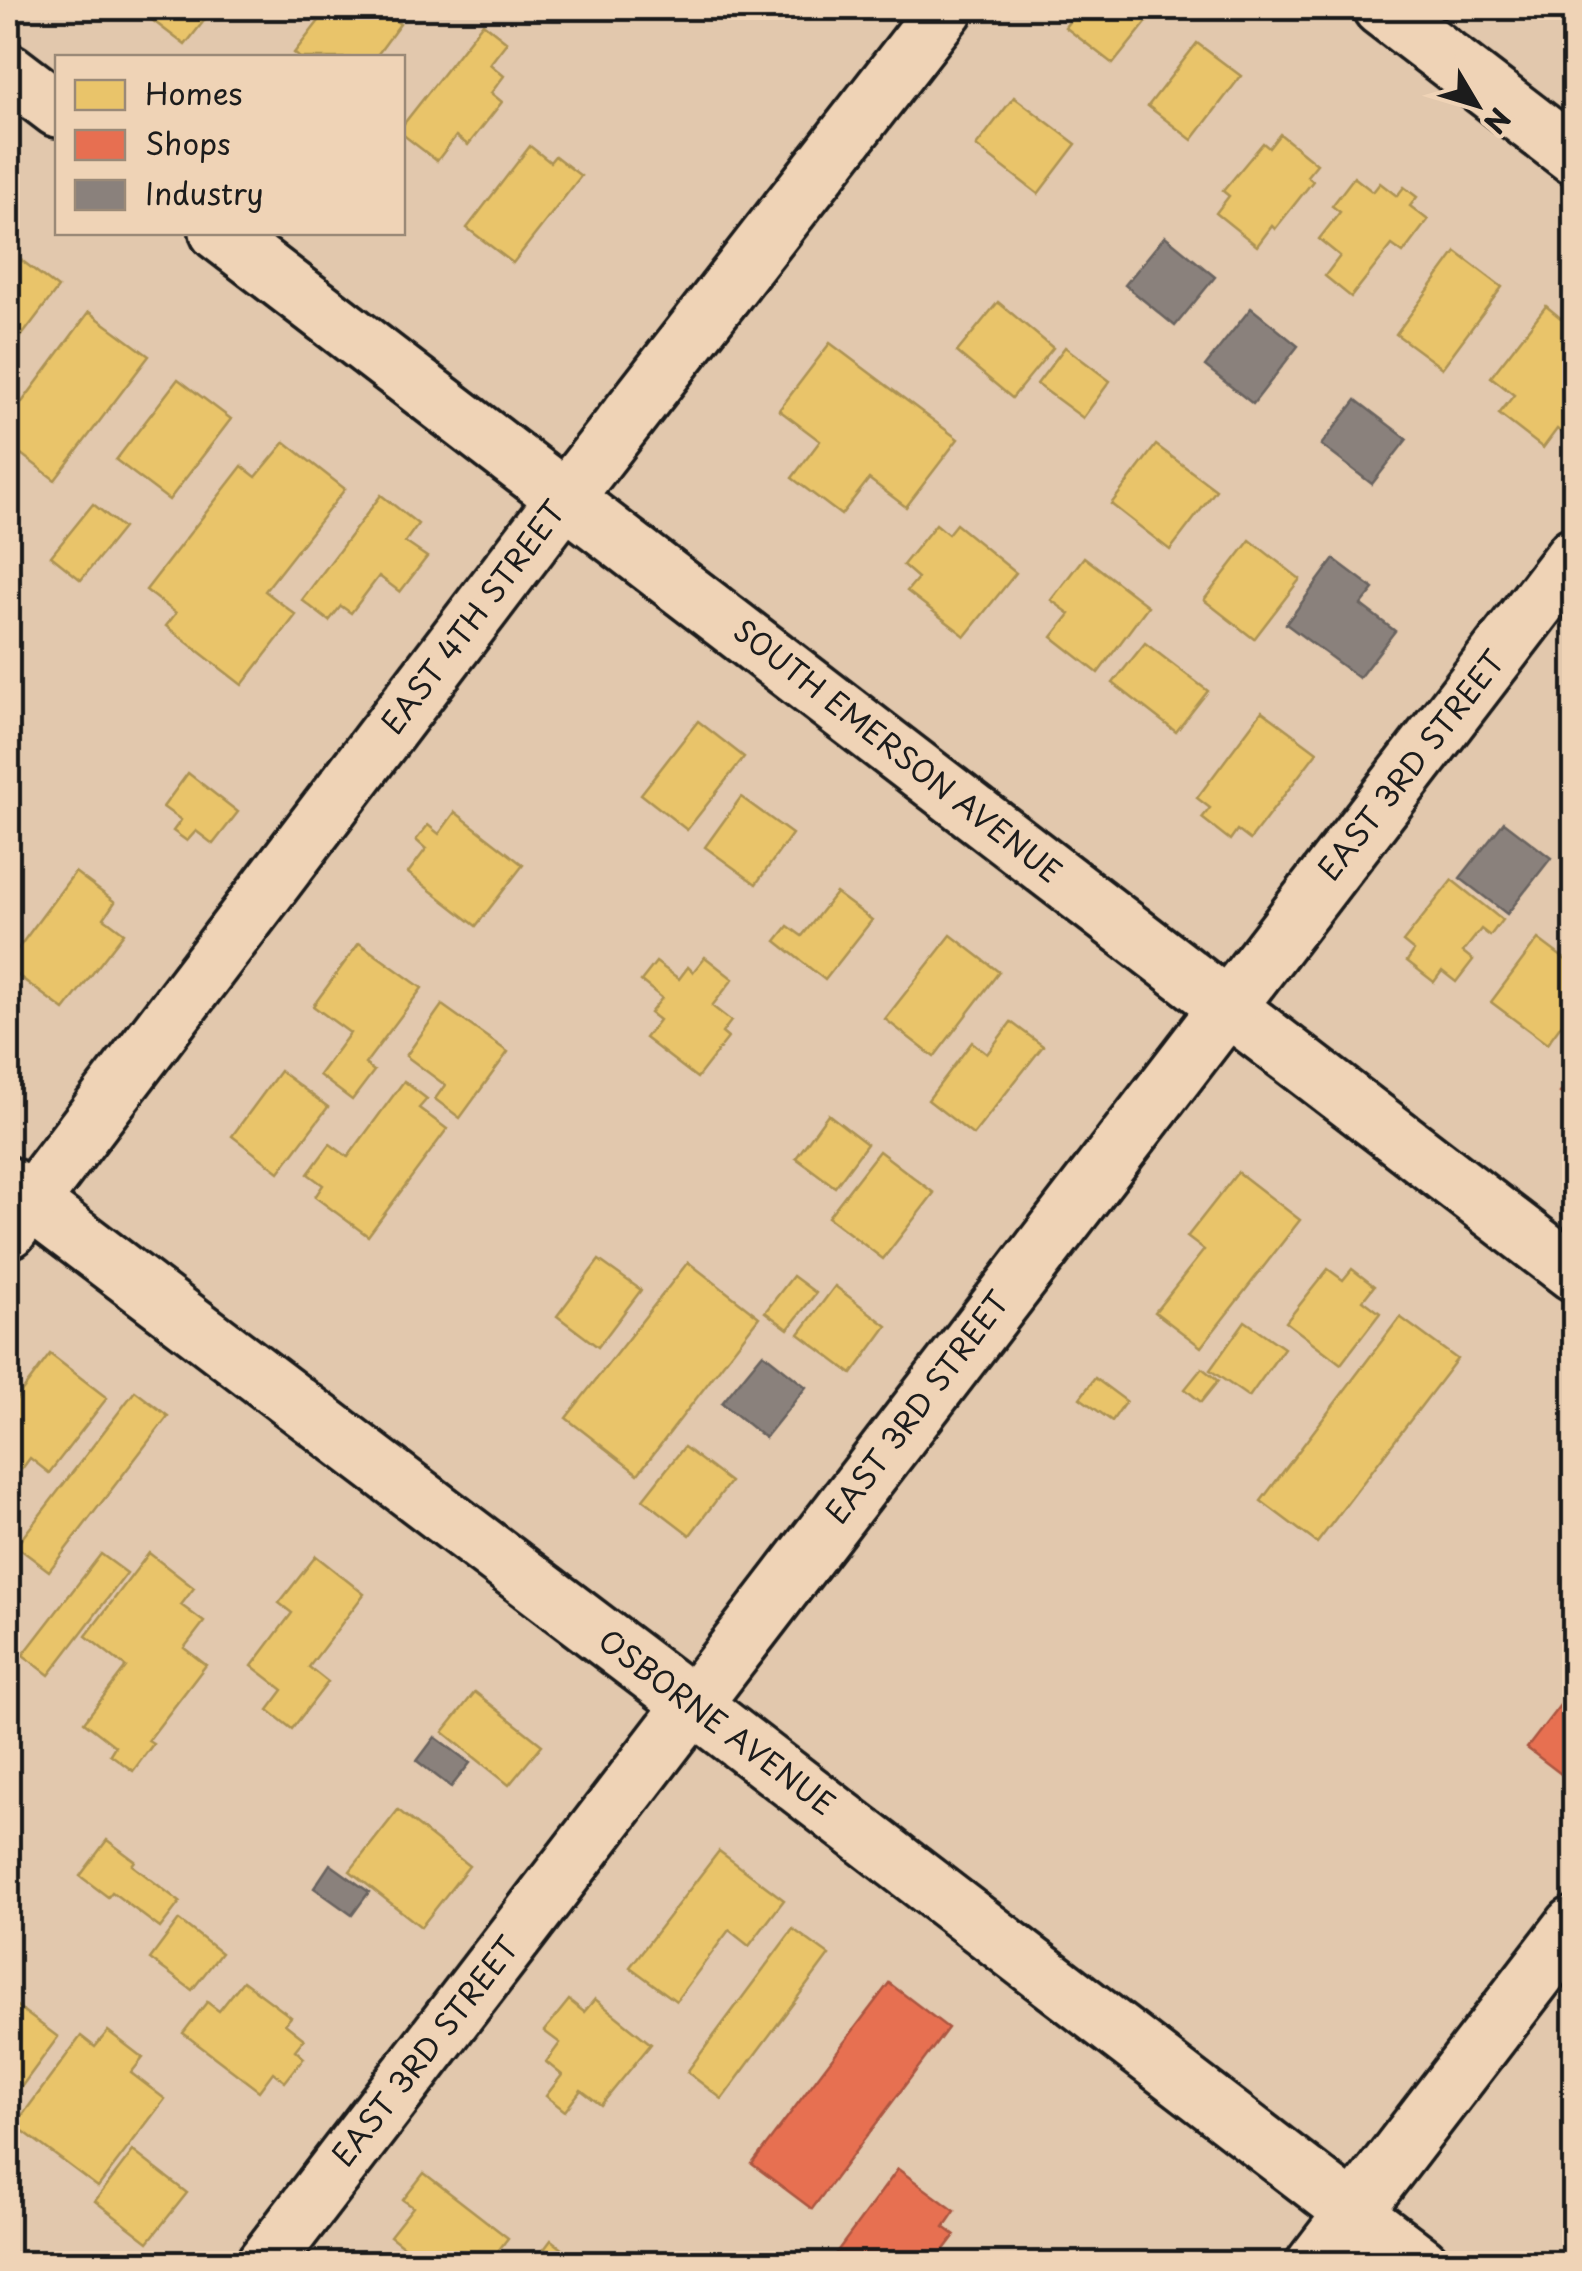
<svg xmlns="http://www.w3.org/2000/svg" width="1582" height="2271" font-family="'Playpen Sans',sans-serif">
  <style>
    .homes { fill: #e9c46a; stroke: #ac9253; stroke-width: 2.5 }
    .shops { fill: #e76f51; stroke: #aa5641; stroke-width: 2.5 }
    .industry { fill: #8a817c; stroke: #69635f; stroke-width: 2.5 }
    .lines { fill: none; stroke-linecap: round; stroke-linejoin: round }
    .minor-casing { stroke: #1c1c1c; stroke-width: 62 }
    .primary-casing { stroke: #1c1c1c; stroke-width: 62 }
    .minor { stroke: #efd3b6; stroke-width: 55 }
    .primary { stroke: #efd3b6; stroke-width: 55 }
    .labels { text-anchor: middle; stroke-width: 10; stroke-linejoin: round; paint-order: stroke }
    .street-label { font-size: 30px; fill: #1c1c1c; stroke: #efd3b6 }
  </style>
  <rect width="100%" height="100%" fill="#e2c8ad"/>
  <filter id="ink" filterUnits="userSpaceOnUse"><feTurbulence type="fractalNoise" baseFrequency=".01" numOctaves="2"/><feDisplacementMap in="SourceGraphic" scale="20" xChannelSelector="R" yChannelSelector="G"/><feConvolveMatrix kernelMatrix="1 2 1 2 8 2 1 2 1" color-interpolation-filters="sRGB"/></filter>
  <g filter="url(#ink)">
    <g class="homes">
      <polygon points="141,8 214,8 185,45 139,10"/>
      <polygon points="329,8 378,8 400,24 375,58 300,58 294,53"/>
      <polygon points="1080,8 1158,8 1113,64 1065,27"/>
      <polygon points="483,23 507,42 490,64 504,76 491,93 502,102 468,145 456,136 437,161 402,134 402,126"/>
      <polygon points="1197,43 1241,76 1192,140 1148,106"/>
      <polygon points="1014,97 1076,144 1038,194 976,146"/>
      <polygon points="1280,134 1317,164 1307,176 1313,181 1275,229 1272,226 1257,246 1216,213 1229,196 1223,191 1263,143 1269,148"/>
      <polygon points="530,146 550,162 555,156 581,176 513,263 467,228"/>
      <polygon points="1354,177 1373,192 1380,183 1397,196 1404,187 1417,197 1410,206 1428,220 1403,253 1392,245 1351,297 1325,276 1340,256 1319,239 1340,212 1332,206"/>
      <polygon points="8,250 58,288 8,354"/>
      <polygon points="1456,252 1502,287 1442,368 1396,334"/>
      <polygon points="998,302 1053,348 1012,398 957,352"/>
      <polygon points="1546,306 1574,329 1574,415 1561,432 1557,429 1543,448 1499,414 1514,395 1491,377"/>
      <polygon points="89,312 149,356 55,480 8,444 8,421"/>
      <polygon points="830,343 958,439 906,507 869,479 841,515 792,478 820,441 779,410"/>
      <polygon points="1065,347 1110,381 1083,418 1037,384"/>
      <polygon points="178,379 231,419 169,500 116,460"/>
      <polygon points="285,442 345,489 265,591 296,615 242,685 166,626 176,613 146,590 242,466 256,477"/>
      <polygon points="1156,445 1216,490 1170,550 1111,504"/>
      <polygon points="381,495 418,524 405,542 427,557 400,592 379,576 351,613 341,606 329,621 302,600"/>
      <polygon points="93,504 123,528 81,580 51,556"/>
      <polygon points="936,524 948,534 956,524 1016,573 965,636 907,591 918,578 903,565"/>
      <polygon points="1250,540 1300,579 1254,639 1204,600"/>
      <polygon points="1084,557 1148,606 1098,673 1052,637 1070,614 1051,600"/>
      <polygon points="1145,643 1208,691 1176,732 1113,683"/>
      <polygon points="1262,711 1317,752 1250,840 1237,830 1230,840 1202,818 1210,808 1197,798"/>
      <polygon points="698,721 744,757 687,830 641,794"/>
      <polygon points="188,773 238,812 213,844 196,831 187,841 173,831 181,820 163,807"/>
      <polygon points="741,797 792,834 756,884 705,847"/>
      <polygon points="455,812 523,865 476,926 408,873 426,849 416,840 428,825 439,834"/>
      <polygon points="75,872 115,902 104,918 124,933 64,1010 8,968 8,962"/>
      <polygon points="1452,880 1502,920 1490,936 1481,929 1463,952 1473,960 1456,982 1442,971 1434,982 1407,961 1414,951 1403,942"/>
      <polygon points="836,893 872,920 825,980 776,941 788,926 802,936"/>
      <polygon points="951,935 999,972 934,1057 885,1019"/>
      <polygon points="1538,939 1574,966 1574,1007 1547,1044 1491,1002"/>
      <polygon points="359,943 422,988 365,1064 374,1071 352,1100 319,1075 350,1033 313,1006"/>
      <polygon points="705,957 733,979 712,1006 731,1021 722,1033 728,1038 697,1078 645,1038 659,1020 650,1013 662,998 641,981 656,962 679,979 688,967 693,972"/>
      <polygon points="442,1005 508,1052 460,1118 435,1099 445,1085 406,1056"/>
      <polygon points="1011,1022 1043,1046 973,1135 928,1100 972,1042 987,1054"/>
      <polygon points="280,1071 328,1107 279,1172 232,1136"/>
      <polygon points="404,1081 427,1099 419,1108 447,1129 368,1236 315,1197 323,1185 308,1174 330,1144 348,1157"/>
      <polygon points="828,1114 867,1144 835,1187 796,1158"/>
      <polygon points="879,1151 934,1193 883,1259 828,1217"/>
      <polygon points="1238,1172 1300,1220 1201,1347 1155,1312 1204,1250 1187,1237"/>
      <polygon points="599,1260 641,1290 598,1347 557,1316"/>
      <polygon points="688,1262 759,1317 638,1474 566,1418"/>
      <polygon points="1328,1269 1343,1280 1352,1269 1374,1286 1363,1300 1380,1313 1341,1364 1286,1322"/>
      <polygon points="793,1276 816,1293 788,1329 765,1312"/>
      <polygon points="835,1286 887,1326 852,1374 799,1334"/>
      <polygon points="1400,1317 1457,1359 1317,1543 1261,1501"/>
      <polygon points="1245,1321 1284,1348 1249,1397 1210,1370"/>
      <polygon points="50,1354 107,1398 49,1473 30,1458 22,1469 8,1458 8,1410"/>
      <polygon points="1202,1368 1218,1381 1201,1402 1185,1389"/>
      <polygon points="1095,1378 1126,1401 1112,1421 1080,1398"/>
      <polygon points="135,1391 168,1416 49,1571 16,1546"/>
      <polygon points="684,1447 730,1482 690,1535 643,1499"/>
      <polygon points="149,1553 194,1588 181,1605 204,1622 184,1648 206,1665 148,1741 153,1744 133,1771 110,1754 115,1746 84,1722 126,1667 86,1636"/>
      <polygon points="101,1554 127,1573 49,1675 23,1655"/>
      <polygon points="316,1556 364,1594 309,1667 328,1682 292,1729 268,1710 283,1690 252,1666 292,1613 279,1603"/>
      <polygon points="475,1692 542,1745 509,1785 443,1732"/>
      <polygon points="398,1810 469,1866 421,1927 350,1871"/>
      <polygon points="107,1840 135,1861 132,1865 180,1902 160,1928 112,1892 108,1897 80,1876"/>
      <polygon points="719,1851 784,1900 749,1946 729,1930 676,2001 630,1967"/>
      <polygon points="179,1920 221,1953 192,1990 150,1959"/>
      <polygon points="793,1929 829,1955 722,2099 687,2072"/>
      <polygon points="243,1981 291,2017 285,2024 304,2039 295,2050 304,2058 285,2082 273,2072 259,2091 183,2033 207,2002 219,2011"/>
      <polygon points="595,1999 651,2044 601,2105 581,2090 565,2111 546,2096 562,2075 546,2062 560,2043 544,2031 569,2000 584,2012"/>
      <polygon points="10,2001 58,2037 8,2105 8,2005"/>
      <polygon points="108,2031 143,2058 131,2073 165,2099 98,2187 15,2125 81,2036 95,2047"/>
      <polygon points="133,2151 187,2193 148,2242 95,2201"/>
      <polygon points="424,2173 508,2238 488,2264 426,2264 390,2236 413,2207 403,2200"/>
      <polygon points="551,2240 582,2264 533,2264"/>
    </g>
    <g class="shops">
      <polygon points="1574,1074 1574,1104 1560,1093"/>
      <polygon points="1574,1687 1574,1784 1527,1748"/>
      <polygon points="889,1983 948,2028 812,2209 752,2164"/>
      <polygon points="898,2169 955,2211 944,2227 955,2235 933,2264 834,2264 830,2261"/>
    </g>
    <g class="industry">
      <polygon points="1165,236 1215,277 1175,326 1125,285"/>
      <polygon points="1251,308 1298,346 1253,404 1205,366"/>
      <polygon points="1356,400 1407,439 1372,484 1321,445"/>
      <polygon points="1334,559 1374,589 1361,605 1395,631 1359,678 1286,624"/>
      <polygon points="1504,822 1551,858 1507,914 1460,878"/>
      <polygon points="763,1353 806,1387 765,1438 722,1403"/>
      <polygon points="435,1737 470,1763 451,1787 417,1761"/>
      <polygon points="330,1864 369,1892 352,1915 314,1888"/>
    </g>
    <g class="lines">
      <g class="minor-casing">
        <g id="minor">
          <polyline points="1381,8 1574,156"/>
          <polyline points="8,71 58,109"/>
          <polyline points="218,232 1574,1273"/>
          <polyline points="8,1185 693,1705 1421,2264"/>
          <polyline points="9,1230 565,498 946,8"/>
          <path d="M264,2264C700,1693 1137,1124 1574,555"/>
        </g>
      </g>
      <g class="primary-casing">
        <polyline id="primary" points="1314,2264 1574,1925"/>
      </g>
      <use href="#minor" class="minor"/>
      <use href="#primary" class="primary"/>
    </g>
  </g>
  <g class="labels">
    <g class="street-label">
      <text transform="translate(474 618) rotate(-53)" y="10">EAST 4TH STREET</text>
      <text transform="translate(897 752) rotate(38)" y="10">SOUTH EMERSON AVENUE</text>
      <text transform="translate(1412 766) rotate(-52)" y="10">EAST 3RD STREET</text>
      <text transform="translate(918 1408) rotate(-53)" y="10">EAST 3RD STREET</text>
      <text transform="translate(716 1723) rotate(37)" y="10">OSBORNE AVENUE</text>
      <text transform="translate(426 2052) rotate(-52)" y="10">EAST 3RD STREET</text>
    </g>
  </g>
  <rect width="1582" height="2271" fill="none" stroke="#efd3b6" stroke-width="40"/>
  <rect x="20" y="20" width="1542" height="2231" fill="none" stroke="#1c1c1c" stroke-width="4" filter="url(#ink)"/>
  <rect x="55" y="55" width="350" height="180" fill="#efd3b6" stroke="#9b8a78" stroke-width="2.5"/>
  <rect x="75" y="80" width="50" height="30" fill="#e9c46a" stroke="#9b8a78" stroke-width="2.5"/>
  <text x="145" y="105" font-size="30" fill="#1c1c1c">Homes</text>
  <rect x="75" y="130" width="50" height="30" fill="#e76f51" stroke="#9b8a78" stroke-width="2.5"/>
  <text x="145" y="155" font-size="30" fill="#1c1c1c">Shops</text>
  <rect x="75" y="180" width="50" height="30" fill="#8a817c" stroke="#9b8a78" stroke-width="2.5"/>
  <text x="145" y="205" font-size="30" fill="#1c1c1c">Industry</text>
  <g transform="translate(1477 105) rotate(128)" stroke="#efd3b6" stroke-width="8" paint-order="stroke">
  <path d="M0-8L18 38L0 25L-18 38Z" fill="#1c1c1c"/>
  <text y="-15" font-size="28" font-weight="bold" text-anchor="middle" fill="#1c1c1c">N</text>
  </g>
</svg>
